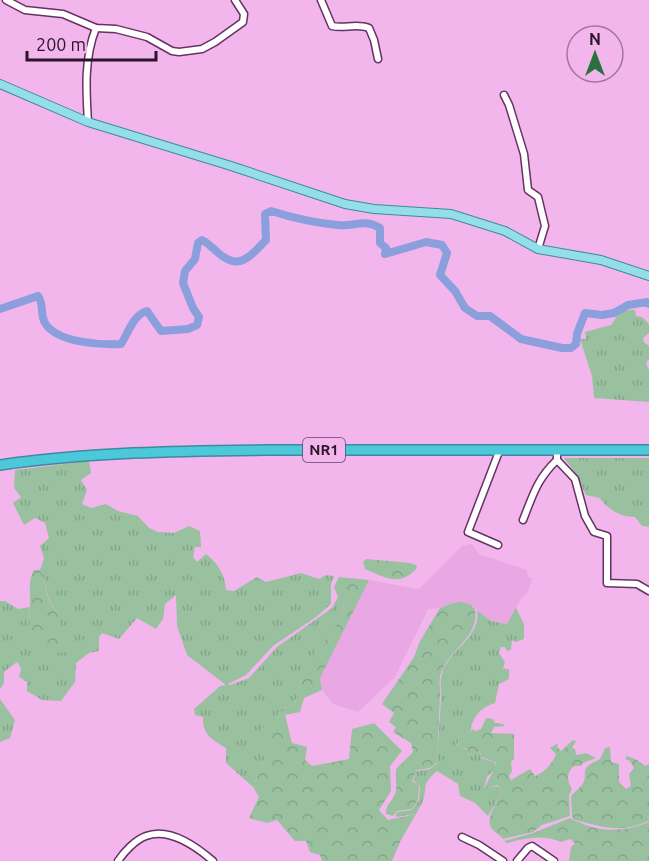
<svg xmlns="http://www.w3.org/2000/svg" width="649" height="861" font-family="Ubuntu,sans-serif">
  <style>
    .built { fill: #e9a8e4 }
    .grass { fill: url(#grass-tufts) }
    .forest { fill: url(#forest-crowns) }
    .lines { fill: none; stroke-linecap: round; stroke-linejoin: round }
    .river { stroke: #8a9fdb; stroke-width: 8 }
    .minor-casing { stroke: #653262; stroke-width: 9 }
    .major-casing { stroke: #40899d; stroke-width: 10 }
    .highway-casing { stroke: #40899d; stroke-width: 12 }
    .minor { stroke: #fff; stroke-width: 6 }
    .major { stroke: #94dee9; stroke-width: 8 }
    .highway { stroke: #4cc8db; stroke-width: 9 }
    .labels { text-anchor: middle; stroke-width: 5; stroke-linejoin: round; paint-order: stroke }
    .shield { fill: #f2b6ed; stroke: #674564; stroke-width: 1.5 }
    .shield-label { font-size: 15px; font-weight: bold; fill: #2b1529 }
  </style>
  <defs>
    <pattern id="grass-tufts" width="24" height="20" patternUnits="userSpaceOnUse" patternTransform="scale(1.5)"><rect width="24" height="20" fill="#99c19f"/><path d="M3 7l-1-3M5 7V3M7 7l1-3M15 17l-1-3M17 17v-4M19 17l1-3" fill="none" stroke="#84a589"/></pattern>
    <pattern id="forest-crowns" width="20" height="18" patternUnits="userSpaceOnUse" patternTransform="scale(1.5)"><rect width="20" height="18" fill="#99c19f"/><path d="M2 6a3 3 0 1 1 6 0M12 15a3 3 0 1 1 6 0" fill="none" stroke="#84a589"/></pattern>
  </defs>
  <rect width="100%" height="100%" fill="#f2b6ed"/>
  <polygon class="built" points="472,544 479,554 527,570 528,577 532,578 528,592 522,597 508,624 491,621 470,604 460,602 451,603 440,608 428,609 395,677 358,712 333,704 322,690 320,678 369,580 419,589 462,546"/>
  <g class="grass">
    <polygon points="629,310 635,310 636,316 642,317 649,324 649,333 643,338 644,342 649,346 649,359 646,363 649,370 649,402 594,398 592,376 580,339 586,339 585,332 611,325 619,313"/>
    <path d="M564,458H649V527L642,526L635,517C621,517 608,510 600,498L586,495L576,474Z"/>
    <path d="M89,461L91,473L81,480L87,490L82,504L91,508L106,504L118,511L138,516L149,528L158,532L174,533L189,526L200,531L201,547H195L193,557L197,562L206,554C218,563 225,575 226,590L234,591L257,577L266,582L301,573L319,579L326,575L334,576L331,584V604L316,617L273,646L246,675L228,684L230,685L249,678L277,647L332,608L338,597L344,602C344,625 321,640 311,659C302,673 298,688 295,704L279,710L272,754L264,759L253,787L226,763V748C212,740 202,734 203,717L195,715L194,709L220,686L226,685L187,655L177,626L176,595L165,604L163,619L156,629L137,618L119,639L102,633L99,637V651L89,653L76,663L75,682L61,701L42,700L27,691V682L19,677L21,668L17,662L4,672V683L0,689V601H5L18,609L30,607L29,618L59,633V614C44,599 49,587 40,570L44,558L40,546L49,538L45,523L35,518L24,525L13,503L21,497L14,488L15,470Z"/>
    <path d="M516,608L524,624V639L516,642L512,640L511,650L507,651L505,647H501L499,653L505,662L503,668L509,670V679L499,684L495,703C479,708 472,718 470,733L459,739L457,746L467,750L470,757L480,751L481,758L495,762V769L487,777L484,788L498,786L502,791L488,816L475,803L460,796L458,784L437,771C421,785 428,785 423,801C421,805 418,810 416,814L395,817L397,812L412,810L419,800L420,786L413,780L417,771L430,769L437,763C438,741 440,719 441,697C442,690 439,681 442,674C448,650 482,637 477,610L491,621L507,624Z"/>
    <polygon points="0,699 15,720 10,738 0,742"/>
  </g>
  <g class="forest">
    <path d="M366,559L410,563L416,565L417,568C400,587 386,578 365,569L363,562Z"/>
    <path d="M34,570H40C49,587 43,599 59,614V633L69,645L67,652C30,657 28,638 30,606C31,592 27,582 34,570Z"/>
    <path d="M339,577L369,580L320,678L322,690L304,698L300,712L285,715L292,743L307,747L305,760L312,766L349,759L352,729L374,723L402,751L390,766L391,791L379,810L388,820L416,814L401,840L392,861H322L320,855L310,852L306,841H295L277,820L267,823L249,818L259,797L253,787L264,759L271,754L262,742V728L278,718L279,710L295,704C298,688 302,673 311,658C321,640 344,625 344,602L338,597L334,587Z"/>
    <path d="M460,602L470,604L475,609C480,637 449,649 441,673C438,680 441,689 440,696C439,718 438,740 437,762L430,768L417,770L412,781L419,785L418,800L412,809L397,811L393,816L386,814C385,804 395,800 396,790C397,784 395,776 396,769L413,752L411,743L393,732L396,727L389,722L394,713L382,704L414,657L420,641L440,608L452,603Z"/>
    <path d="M486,718L493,719L495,723L503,724L505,726L494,727L491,733L514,734V759L511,762L512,771L509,776L511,780L530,769L535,776C544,773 553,763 556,754L550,748L558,743L557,747L561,751L573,740L576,741L572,748L575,749L576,755L586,753L596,758L583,763L581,766H574C566,773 567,781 572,789L569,795L570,816L542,825L533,832L503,839C500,834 495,833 492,829C484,819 498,800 502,791L498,785L485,788C488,778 495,772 496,762L481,757L480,751L470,757L467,749L458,747L459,739L470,733L472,729L475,731L481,729Z"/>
    <path d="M610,747L611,762L619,764V782L626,789L631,786L629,774L634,768L630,761L625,759L627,756L637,760L645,766L649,764V821C616,834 606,827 574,820L572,816L571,796C574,792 579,789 582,785C590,772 576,770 600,759L605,748Z"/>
    <path d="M570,818C575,822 577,821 583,824C605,833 627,831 649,822V861H569L571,847L575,844L571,839L561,842C543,834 526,838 507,843L504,841L533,833Z"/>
  </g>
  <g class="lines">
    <path class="river" d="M0,309L38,296C44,303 40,315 45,323C57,343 101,345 121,344C129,332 133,315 147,311L161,331L188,329L197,325L199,317L193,308L183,283L185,271L195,259L198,243L202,240C208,243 209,245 214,249C237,272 247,260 266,240L265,214L271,211C293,218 315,223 338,225C354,227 364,218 380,228V243L386,248L385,254L426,242L442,245L447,253L440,275L455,291L465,308L477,316H490L521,339L562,348H571L576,344L577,334L585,313L602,315L614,313L628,305L647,302L649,304"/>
    <g class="minor-casing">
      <g id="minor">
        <polyline points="6,0 25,10 63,14 96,28 116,29 147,37 172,51 179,52 202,49 215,42 243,22 244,14 235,0"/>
        <path d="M321,0L332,26C344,29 356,23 369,28L374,40L378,59"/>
        <polyline points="504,95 509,105 524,154 528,190 538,197 545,226 538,249"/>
        <path d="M88,122C86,90 84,58 96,28"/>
        <polyline points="557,451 557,460 575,479 585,516 594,532 607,536 607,583 637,584 649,591"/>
        <path d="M523,520C533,495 537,479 557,460"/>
        <polyline points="498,545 468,532 500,449"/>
        <polyline points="462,837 479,845 503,861"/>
        <path d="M118,861C124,852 135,840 146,836C169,827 197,847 213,861"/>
        <polyline points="517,861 528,848 532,846 554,861"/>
      </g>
    </g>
    <g class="major-casing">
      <polyline id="major" points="0,84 88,122 231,166 345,204 374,209 451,214 505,231 538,249 601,260 649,276"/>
    </g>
    <g class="highway-casing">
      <path id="highway" d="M0,465C89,452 178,451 267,450C395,449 522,451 649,450"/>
    </g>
    <use href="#minor" class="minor"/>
    <use href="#major" class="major"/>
    <use href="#highway" class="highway"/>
  </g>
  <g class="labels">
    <rect class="shield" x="303" y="438" width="42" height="24" rx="4.5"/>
    <g class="shield-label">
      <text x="324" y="455">NR1</text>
    </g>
  </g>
  <g transform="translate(595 54)"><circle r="28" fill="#f2b6ed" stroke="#a2769f" stroke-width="1.5"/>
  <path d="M0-4.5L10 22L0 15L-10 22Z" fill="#2b713d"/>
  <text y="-9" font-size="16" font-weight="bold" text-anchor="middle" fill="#2b1529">N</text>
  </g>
  <path d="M27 51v9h129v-9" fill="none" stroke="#2b1529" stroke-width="3"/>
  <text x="36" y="51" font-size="18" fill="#2b1529" stroke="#f2b6ed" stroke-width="4.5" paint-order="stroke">200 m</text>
</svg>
